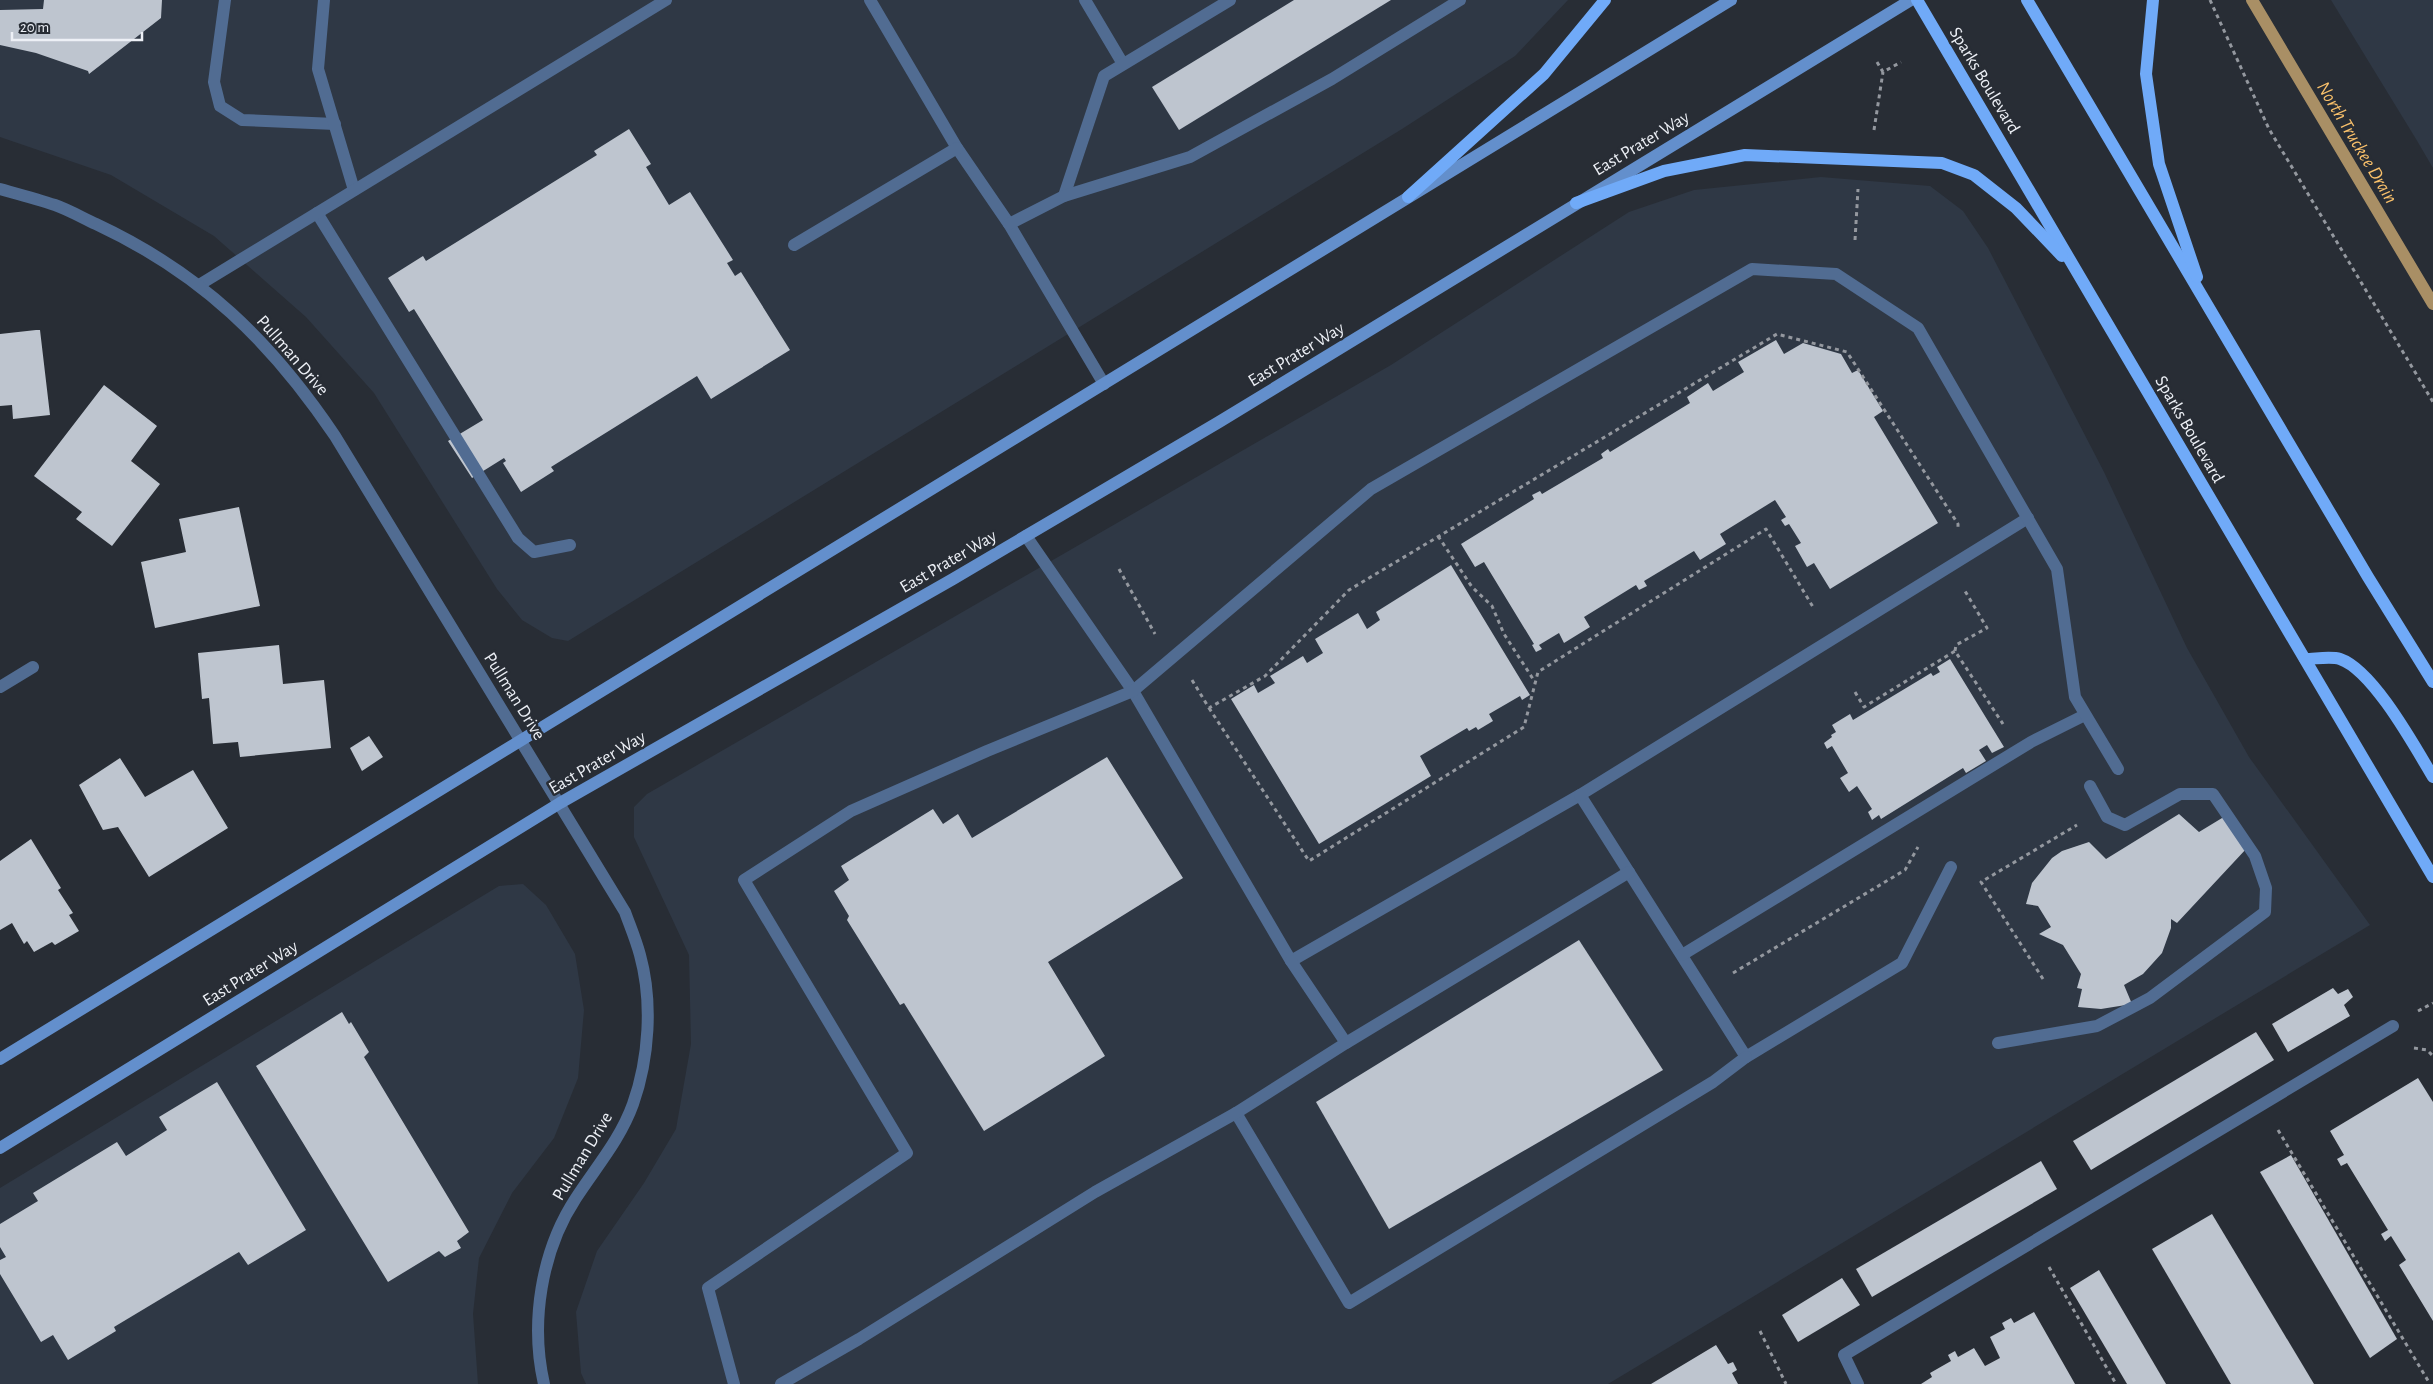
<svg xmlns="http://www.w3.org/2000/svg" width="2433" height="1384" font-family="'Alegreya Sans',sans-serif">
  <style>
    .built { fill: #2f3845 }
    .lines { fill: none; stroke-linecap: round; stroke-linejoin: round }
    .stream { stroke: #a98f65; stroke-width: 12 }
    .building { fill: #bec5cf }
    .path { stroke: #94989f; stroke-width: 3; stroke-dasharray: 4 4; stroke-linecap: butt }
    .service { stroke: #516c92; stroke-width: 12 }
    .minor { stroke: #516c92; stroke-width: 12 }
    .secondary { stroke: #638fcc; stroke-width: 12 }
    .primary { stroke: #70aaf8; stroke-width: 12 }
    .labels { text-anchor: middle; stroke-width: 5; stroke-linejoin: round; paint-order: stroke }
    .street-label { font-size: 18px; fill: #edf0f6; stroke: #282d35 }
    .water-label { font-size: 19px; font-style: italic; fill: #fac16b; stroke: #282d35 }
  </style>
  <rect width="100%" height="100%" fill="#282d35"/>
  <g class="built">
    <polygon points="0,0 1568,0 1515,56 1402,129 568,641 552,638 522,620 497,589 374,393 306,317 214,236 111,175 0,137"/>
    <polygon points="2331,0 2433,0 2433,168 2416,139"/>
    <polygon points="1821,177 1930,186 1963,211 1988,248 2104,472 2187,648 2249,757 2370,925 1608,1384 586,1384 581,1373 576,1312 597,1251 644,1183 676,1129 691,1044 689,955 634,837 634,807 647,794 1391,365 1629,212 1694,190"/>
    <polygon points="523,884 546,905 575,954 584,1010 578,1078 554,1138 512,1193 479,1258 473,1314 478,1384 0,1384 0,1188 499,886"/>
  </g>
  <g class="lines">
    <polyline class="stream" points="2252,0 2433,304"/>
  </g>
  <g class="building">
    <polygon points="44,0 162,0 161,18 89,74 88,71 36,53 0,45 0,10 43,9"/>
    <polygon points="1294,0 1391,0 1179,130 1152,87"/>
    <polygon points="629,129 651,164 646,167 669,205 690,192 733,260 727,263 735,276 741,272 790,350 711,399 697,376 551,467 554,471 521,492 503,463 506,461 504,458 472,478 448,441 483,420 414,309 409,312 388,278 423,256 426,261 597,155 594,151"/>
    <polygon points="36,330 40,330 50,415 13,419 12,405 0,406 0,334"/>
    <polygon points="1776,340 1784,354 1803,343 1841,354 1852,373 1858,370 1883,411 1874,417 1938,523 1830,589 1814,563 1807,567 1795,546 1801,543 1789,524 1785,526 1781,520 1786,517 1775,500 1720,534 1726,544 1700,560 1694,551 1644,581 1647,586 1639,590 1636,585 1584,617 1590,627 1564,643 1559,633 1539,645 1542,649 1536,652 1532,645 1534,644 1484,562 1475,567 1461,544 1534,499 1532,495 1540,491 1542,494 1603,458 1601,454 1608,449 1610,452 1690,403 1687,397 1708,383 1713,391 1744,372 1738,362"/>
    <polygon points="104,385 157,426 131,461 160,484 112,546 76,519 82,512 34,476"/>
    <polygon points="239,507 260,606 155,628 141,562 186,552 179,519"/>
    <polygon points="1451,565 1530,695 1522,700 1520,696 1489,714 1493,721 1478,730 1476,727 1469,731 1467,728 1420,756 1431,776 1319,844 1231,699 1254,685 1258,693 1275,683 1270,676 1303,656 1307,663 1323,653 1315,639 1358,613 1367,629 1380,620 1376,612"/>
    <polygon points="279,645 283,684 324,680 331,748 240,757 238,742 213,744 209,698 202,699 198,653"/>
    <polygon points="1950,659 2004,747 1992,753 1987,745 1979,750 1986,761 1966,773 1963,768 1881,819 1879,815 1872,820 1868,812 1872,809 1857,786 1849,792 1840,778 1848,773 1832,746 1827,749 1824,743 1832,737 1831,735 1836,732 1832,725 1850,714 1853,720 1931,673 1933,676 1940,672 1937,667"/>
    <polygon points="369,736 383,757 362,771 350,748"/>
    <polygon points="1107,757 1183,878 1048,962 1105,1056 984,1131 904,1003 900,1005 847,920 849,916 834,891 849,880 841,866 933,809 943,824 958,814 972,838"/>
    <polygon points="120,758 145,797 193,770 228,828 149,877 118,827 103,830 79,785"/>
    <polygon points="2179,814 2199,832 2227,815 2247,848 2177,923 2171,919 2171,928 2162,953 2143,974 2124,985 2132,1004 2101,1009 2078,1007 2082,989 2077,988 2081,974 2063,945 2039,934 2051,927 2038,906 2026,904 2032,883 2052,858 2062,851 2089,842 2106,859"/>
    <polygon points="31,839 61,888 58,890 73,913 69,915 79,931 55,945 52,942 34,952 27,941 24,944 12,923 0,930 0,861"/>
    <polygon points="1579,940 1663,1070 1389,1229 1316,1102"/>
    <polygon points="2333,988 2338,994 2348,989 2353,997 2344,1005 2350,1016 2288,1052 2272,1024"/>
    <polygon points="342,1012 349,1024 351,1022 369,1052 364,1057 469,1232 457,1241 461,1248 445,1257 439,1251 388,1282 256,1066"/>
    <polygon points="2256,1032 2274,1060 2091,1170 2073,1141"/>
    <polygon points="2418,1078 2433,1102 2433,1321 2399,1265 2406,1260 2391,1236 2385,1241 2381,1234 2388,1230 2347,1163 2341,1166 2337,1159 2344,1155 2330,1131"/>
    <polygon points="217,1082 306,1230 248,1265 239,1252 114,1327 116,1331 68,1360 53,1335 41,1342 0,1274 0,1260 6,1257 0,1247 0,1224 38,1201 33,1193 117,1142 126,1156 167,1130 159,1117"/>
    <polygon points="2291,1155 2397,1339 2370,1358 2260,1172"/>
    <polygon points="2041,1161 2057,1189 1872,1297 1856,1269"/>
    <polygon points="2212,1214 2314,1384 2231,1384 2152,1249"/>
    <polygon points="2099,1270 2166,1384 2127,1384 2070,1288"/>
    <polygon points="1842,1278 1860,1305 1798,1342 1782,1315"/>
    <polygon points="2034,1312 2075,1384 1921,1384 1932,1377 1930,1373 1951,1361 1948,1355 1955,1351 1958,1357 1974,1348 1985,1366 2000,1358 1990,1337 2005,1329 2002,1323 2011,1318 2014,1323"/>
    <polygon points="1716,1345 1728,1364 1733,1362 1737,1370 1732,1373 1738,1384 1651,1384"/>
  </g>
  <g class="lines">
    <g class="path">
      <polyline points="2210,0 2269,129 2433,402"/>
      <polyline points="1877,62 1883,72 1901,62"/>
      <polyline points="1874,130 1883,72"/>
      <polyline points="1855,240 1858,189"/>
      <polyline points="1438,536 1472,587 1492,606 1504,634 1535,682"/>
      <polyline points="1119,569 1155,634"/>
      <polyline points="1955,651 1956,645 1987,628 1965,591"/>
      <polyline points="1192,680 1209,708 1265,676 1349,590 1777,334 1847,352 1958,524 1958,527"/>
      <polyline points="1855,692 1864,707 1955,651 2003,724"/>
      <polyline points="1209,708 1309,861 1524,727 1538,672 1766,529 1813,607"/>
      <polyline points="1733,973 1905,870 1918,847"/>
      <polyline points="2043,979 1981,882 2077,825"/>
      <polyline points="2418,1011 2433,1003"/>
      <polyline points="2414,1048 2427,1050 2433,1056"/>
      <polyline points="2278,1130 2430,1384"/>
      <polyline points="2049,1267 2116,1384"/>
      <polyline points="1760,1331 1786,1384"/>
    </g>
    <g class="service">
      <polyline points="225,0 214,82 220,106 242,120 335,124"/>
      <polyline points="324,0 318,69 354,190"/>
      <polyline points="870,0 957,148 1009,224 1104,384"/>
      <polyline points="1085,0 1123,64"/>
      <polyline points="1064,196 1104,76 1230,0"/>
      <polyline points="317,213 518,538 534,552 570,545"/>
      <polyline points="1009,224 1064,196 1190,157 1332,79 1460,0"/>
      <polyline points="794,245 957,148"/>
      <polyline points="199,285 666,0"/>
      <polyline points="1026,536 1133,691 1291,961 1580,795 1746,1057 1902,963 1951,867"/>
      <polyline points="1580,795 2028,518"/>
      <polyline points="1682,955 2031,742 2085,715"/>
      <polyline points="1291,961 1346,1043"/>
      <polyline points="1998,1043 2097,1026 2150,998 2265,912 2266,888 2255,856 2213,794 2180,794 2125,825 2107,817 2090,786"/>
      <polyline points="1236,1113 1349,1303 1713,1082 1746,1057"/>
      <polyline points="734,1384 708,1288 907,1153 744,880 851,811 987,751 1133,691 1371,489 1752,269 1836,274 1918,328 2057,569 2075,697 2118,769"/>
      <polyline points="781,1384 859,1339 1095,1192 1236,1113 1346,1043 1629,872"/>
      <polyline points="1858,1384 1844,1355 2393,1026"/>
    </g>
    <g class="minor">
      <path d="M0,189C18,194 37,199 55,205C69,210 83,218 96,224C201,273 271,341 335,436L625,912C630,926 636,940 640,955C653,1002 649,1059 633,1104C620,1140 596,1167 576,1198C541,1251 530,1323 544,1384"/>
      <polyline points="0,687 33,667"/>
    </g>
    <g class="secondary">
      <polyline points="0,1059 1731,0"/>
      <polyline points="0,1148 560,803 953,579 1219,422 1911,0"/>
    </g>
    <g class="primary">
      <polyline points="1917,0 2433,877"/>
      <polyline points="2027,0 2368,577 2433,682"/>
      <polyline points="2153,0 2146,74 2159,164 2197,277"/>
      <polyline points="1408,197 1544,74 1605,0"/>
      <polyline points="1576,203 1664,171 1745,155 1942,163 1974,175 2016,208 2062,256"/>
      <path d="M2305,659C2315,659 2331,656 2340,659C2373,670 2415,747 2433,777"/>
    </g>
  </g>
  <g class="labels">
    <g class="street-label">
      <text transform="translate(1985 80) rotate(59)" y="6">Sparks Boulevard</text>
      <text transform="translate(1641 143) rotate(-31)" y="6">East Prater Way</text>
      <text transform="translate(1296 354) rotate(-31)" y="6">East Prater Way</text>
      <text transform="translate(293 355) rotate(49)" y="6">Pullman Drive</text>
      <text transform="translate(2190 429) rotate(60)" y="6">Sparks Boulevard</text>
      <text transform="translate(948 561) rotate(-30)" y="6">East Prater Way</text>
      <text transform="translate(515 696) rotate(58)" y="6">Pullman Drive</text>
      <text transform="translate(597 762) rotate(-30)" y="6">East Prater Way</text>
      <text transform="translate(250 973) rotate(-32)" y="6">East Prater Way</text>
      <text transform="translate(582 1156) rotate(-59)" y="6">Pullman Drive</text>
    </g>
    <g class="water-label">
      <text transform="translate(2358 142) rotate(59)" y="7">North Truckee Drain</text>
    </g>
  </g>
  <path d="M12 32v8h130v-8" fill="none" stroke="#edf0f6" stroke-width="2.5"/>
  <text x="20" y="32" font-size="15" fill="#edf0f6" stroke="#282d35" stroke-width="4" paint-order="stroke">20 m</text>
</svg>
